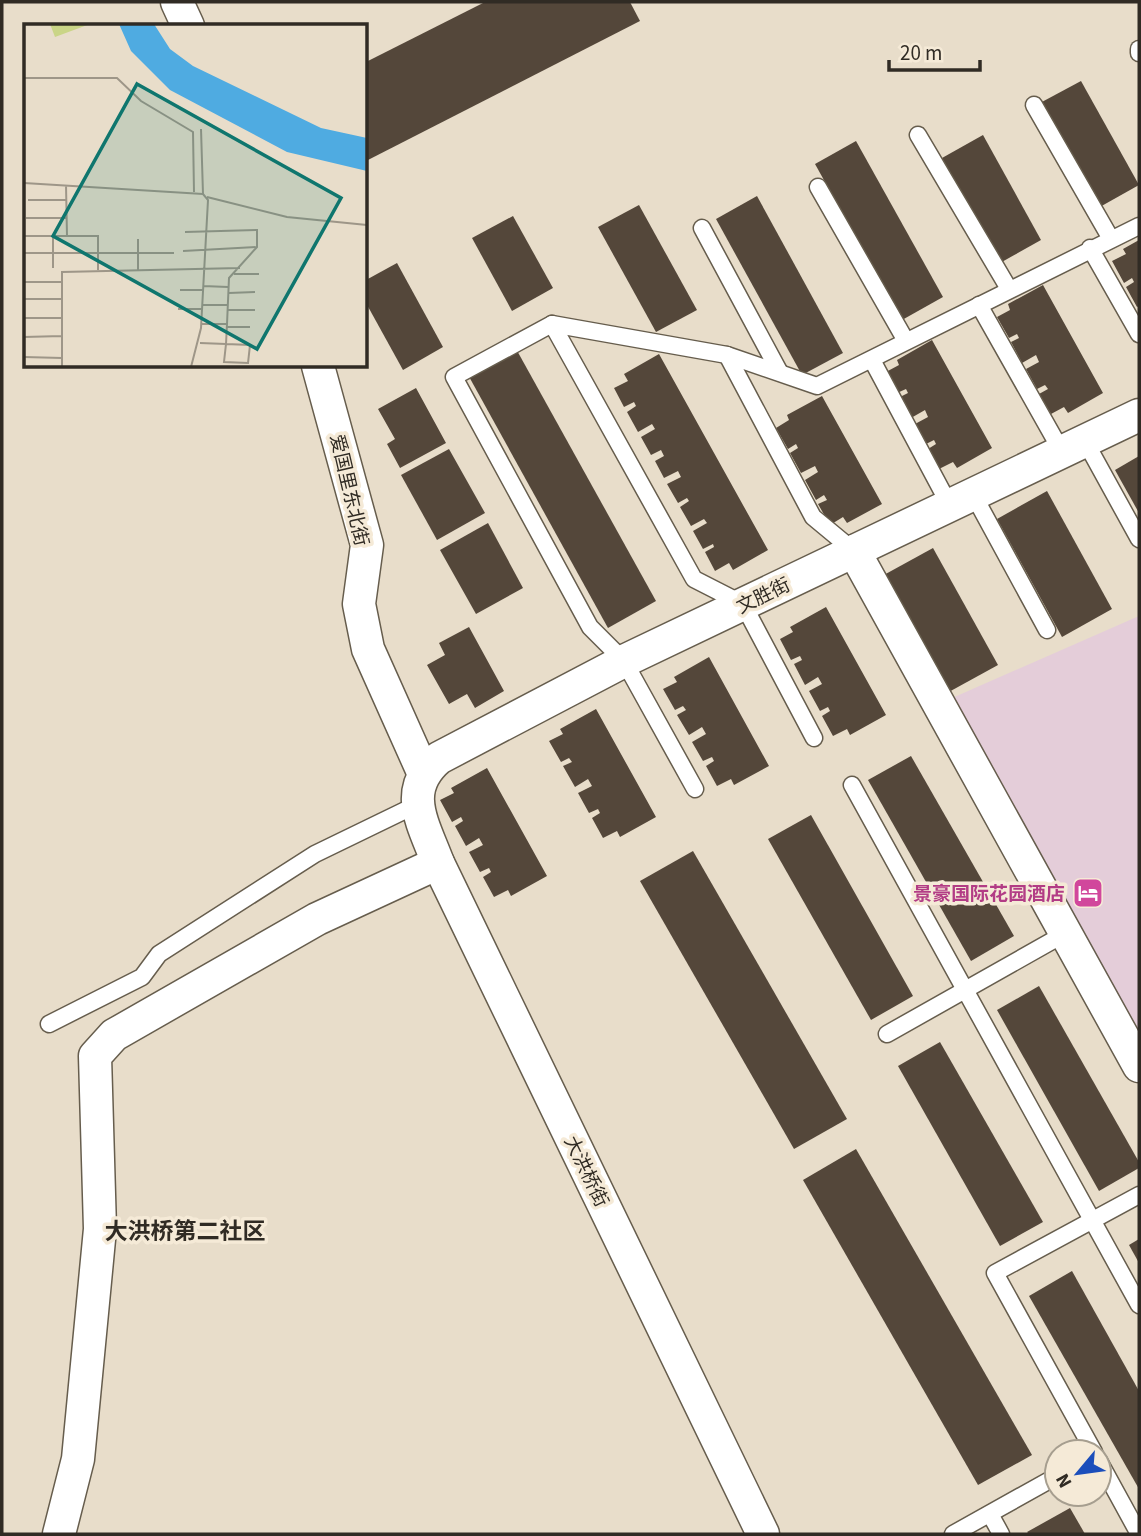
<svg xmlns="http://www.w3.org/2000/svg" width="1141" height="1536" font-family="'Source Sans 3','Noto Sans SC',sans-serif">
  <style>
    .commercial { fill: #e4cdd9 }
    .building { fill: #54473a }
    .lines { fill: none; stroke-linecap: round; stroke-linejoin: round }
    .lane-casing { stroke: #665d4d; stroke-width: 19 }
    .street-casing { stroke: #665d4d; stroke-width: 35 }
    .lane { stroke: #fff; stroke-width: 16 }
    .street { stroke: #fff; stroke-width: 32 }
    .labels { text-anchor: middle; stroke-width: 7; stroke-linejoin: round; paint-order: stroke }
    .street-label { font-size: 19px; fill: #302b24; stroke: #f5ead7 }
    .hotel-label { font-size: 19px; font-weight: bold; fill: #b23c85; stroke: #f5ead7; text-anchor: end }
    .quarter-label { font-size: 23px; font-weight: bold; fill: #302b24; stroke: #f5ead7 }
    .inset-road { fill: none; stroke: #9e9688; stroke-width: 2 }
    .view { fill: #0f766e; fill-opacity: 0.15; stroke: #0f766e; stroke-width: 3.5 }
    .inset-edge { fill: none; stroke: #302b24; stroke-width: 3.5 }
  </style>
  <rect width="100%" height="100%" fill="#e8ddca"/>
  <polygon class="commercial" points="1139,616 1139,1080 934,706"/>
  <g class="building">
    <polygon points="485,2 630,2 640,21 366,161 366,62"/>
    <polygon points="1081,81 1139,185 1098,208 1040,103"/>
    <polygon points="983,135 1041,240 1000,263 942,158"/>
    <polygon points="856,141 943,297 902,320 815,164"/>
    <polygon points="757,196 843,353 802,375 716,219"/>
    <polygon points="639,205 697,310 656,332 598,227"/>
    <polygon points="513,216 553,288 512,311 472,238"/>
    <polygon points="1139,240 1139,306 1137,307 1126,287 1134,282 1132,278 1124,283 1112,261 1126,254 1123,249"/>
    <polygon points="397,263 443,347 403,370 366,303 366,280"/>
    <polygon points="1043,285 1103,393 1068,413 1064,407 1051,414 1039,394 1048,389 1045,385 1037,389 1026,369 1039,362 1036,355 1022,363 1011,342 1019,338 1017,334 1009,338 997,317 1010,310 1008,304"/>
    <polygon points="932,340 992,448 957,468 953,462 939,469 928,449 936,444 934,440 926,444 915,424 928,417 925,410 911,418 900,397 908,393 906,389 897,393 886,372 899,365 897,360"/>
    <polygon points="515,347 656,601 608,628 467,373"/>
    <polygon points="659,354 768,550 733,570 729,563 715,571 705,552 714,547 713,544 703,549 693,531 707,523 704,519 691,526 680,507 689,501 687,498 678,503 667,484 681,477 678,471 664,478 655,461 664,456 661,450 651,455 641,437 655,429 652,424 638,432 627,412 636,406 634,402 624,407 614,388 628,381 624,374"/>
    <polygon points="416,388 446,443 400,468 387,444 395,439 378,409"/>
    <polygon points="822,396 882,504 847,523 843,517 830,525 818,504 827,500 824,495 816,500 805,480 818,472 815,466 801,473 790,453 798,448 796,444 788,449 776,428 789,420 787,415"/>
    <polygon points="449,449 485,513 437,540 401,475"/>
    <polygon points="1139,456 1139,513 1115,470"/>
    <polygon points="1047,491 1112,609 1062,637 997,519"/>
    <polygon points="488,523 523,588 476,614 440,550"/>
    <polygon points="933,548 998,665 947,693 882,576"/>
    <polygon points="826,607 886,715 850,735 847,729 833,736 822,716 830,711 828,707 820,711 809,691 822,684 818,677 805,685 794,664 802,660 800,656 791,660 780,639 793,632 790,627"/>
    <polygon points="469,627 504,691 475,708 467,694 449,704 427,665 445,655 439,643"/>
    <polygon points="709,657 769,766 734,785 731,779 717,786 706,766 714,761 712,757 703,761 692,742 706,734 702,727 689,735 677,715 686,710 683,706 675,710 663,689 677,682 674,677"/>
    <polygon points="596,709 656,817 620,837 617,831 603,838 592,818 600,813 598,809 589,813 578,793 592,786 588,779 575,787 563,766 572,762 569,758 561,762 549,741 563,734 560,729"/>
    <polygon points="911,756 1014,936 971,961 868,780"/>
    <polygon points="487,768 547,876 511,896 508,890 494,897 483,877 491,872 489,868 480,872 469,852 483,845 479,838 466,846 455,826 463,821 461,817 452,822 440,800 454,793 451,788"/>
    <polygon points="811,815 913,996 871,1020 768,839"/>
    <polygon points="693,851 847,1119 794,1149 640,881"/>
    <polygon points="1039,986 1139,1162 1139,1168 1099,1191 997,1010"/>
    <polygon points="940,1042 1043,1222 1000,1246 898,1066"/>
    <polygon points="856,1149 1032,1455 978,1485 803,1180"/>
    <polygon points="1139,1239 1139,1263 1129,1245"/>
    <polygon points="1072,1271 1139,1391 1139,1489 1029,1296"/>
    <polygon points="1070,1508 1085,1534 1029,1534 1027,1532"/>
  </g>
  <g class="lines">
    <g class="lane-casing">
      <g id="lane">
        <polyline points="1139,49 1139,53"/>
        <polyline points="1034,105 1111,239"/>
        <polyline points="918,135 1009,289"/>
        <polyline points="818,187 906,341"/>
        <polyline points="702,228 779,371"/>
        <polyline points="1090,248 1139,334"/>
        <polyline points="979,305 1062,452"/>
        <polyline points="552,324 694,579 743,604 814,738"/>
        <polyline points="727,355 813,517 854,551"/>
        <polyline points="872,360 950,506"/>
        <polyline points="1085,441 1139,539"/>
        <polyline points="973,494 1047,630"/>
        <polyline points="852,785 1139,1305"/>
        <polyline points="695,789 624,661 590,627 454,377 552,324 727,355 817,386 1139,226"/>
        <polyline points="49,1024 142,977 159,954 315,854 416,805"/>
        <polyline points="887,1034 1066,933"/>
        <polyline points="1094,1452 995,1273 1139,1195"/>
        <polyline points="1099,1461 1139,1534"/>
        <polyline points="990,1514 1001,1534"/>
        <polyline points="953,1534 1057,1476"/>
      </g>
    </g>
    <g class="street-casing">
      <g id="street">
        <polyline points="177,2 188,26"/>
        <polyline points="318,366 367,545 359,604 368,649 423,772"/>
        <polyline points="854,551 1139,1066"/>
        <polyline points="59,1534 78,1459 100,1229 95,1056 114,1035 317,919 438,863"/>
        <path d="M763,1534L438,863C423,823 401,790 439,758L624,661L1139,415"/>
      </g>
    </g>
    <use href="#lane" class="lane"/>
    <use href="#street" class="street"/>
  </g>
  <defs>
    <g id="hotel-square" transform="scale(1.575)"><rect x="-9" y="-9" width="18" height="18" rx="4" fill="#d1479c" stroke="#f5ead7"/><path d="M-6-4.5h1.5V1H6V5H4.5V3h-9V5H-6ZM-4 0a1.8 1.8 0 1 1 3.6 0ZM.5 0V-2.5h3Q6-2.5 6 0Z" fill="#fff"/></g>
  </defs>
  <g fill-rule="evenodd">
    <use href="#hotel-square" x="1088" y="893"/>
  </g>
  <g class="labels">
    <g class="street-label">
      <text transform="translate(350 490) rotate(77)" y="7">爱国里东北街</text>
      <text transform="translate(763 595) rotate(-26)" y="7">文胜街</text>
      <text transform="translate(587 1171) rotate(64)" y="7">大洪桥街</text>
    </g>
    <g class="hotel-label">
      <text x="1065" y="900">景豪国际花园酒店</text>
    </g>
    <g class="quarter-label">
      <text x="185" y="1239">大洪桥第二社区</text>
    </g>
  </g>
  <g transform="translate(24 24)">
    <rect width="343" height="343" fill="#e8ddca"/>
    <path d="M26,0H66L31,13Z" fill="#cad587"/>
    <path d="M95,0H130L146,25L169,42L297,104L343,114V147L263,128L146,66L107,27Z" fill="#4fabe1"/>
    <path class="inset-road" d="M0,54H93L117,77L169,108L170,168M177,105L179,170M0,159L179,170M42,161L43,212M183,173L263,193L343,201M4,176H43M2,194H43M161,208L233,206V223L205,254L203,300L202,320L200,338L224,339L226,321L202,320L176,319M0,212H74V246M29,212V244M114,215V246M159,227L233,223M0,229H150M210,250H235M0,258H38M179,262L204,263M156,266H179M205,269L231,268M0,275H38M178,281H204M154,285H178M204,286H231M0,294H38M177,300H203M203,303H226M0,313L38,312M0,333L38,334M38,343V248L216,244M167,343L177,304L184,176L179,170"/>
    <path class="view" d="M113,60L317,174L233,325L29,212Z"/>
    <rect width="343" height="343" class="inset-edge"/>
  </g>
  <rect width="1141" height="1536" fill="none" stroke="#302b24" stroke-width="7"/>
  <g transform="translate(1078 1473) rotate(241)"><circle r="33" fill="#f5ead7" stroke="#a69e8f" stroke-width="2"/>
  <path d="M0-5L12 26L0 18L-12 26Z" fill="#1b4ebb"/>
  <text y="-10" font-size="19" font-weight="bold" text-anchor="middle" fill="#302b24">N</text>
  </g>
  <path d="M889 60v10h91v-10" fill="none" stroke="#302b24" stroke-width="3.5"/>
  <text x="900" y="60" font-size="21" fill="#302b24" stroke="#f5ead7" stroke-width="5" paint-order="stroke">20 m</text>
</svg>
